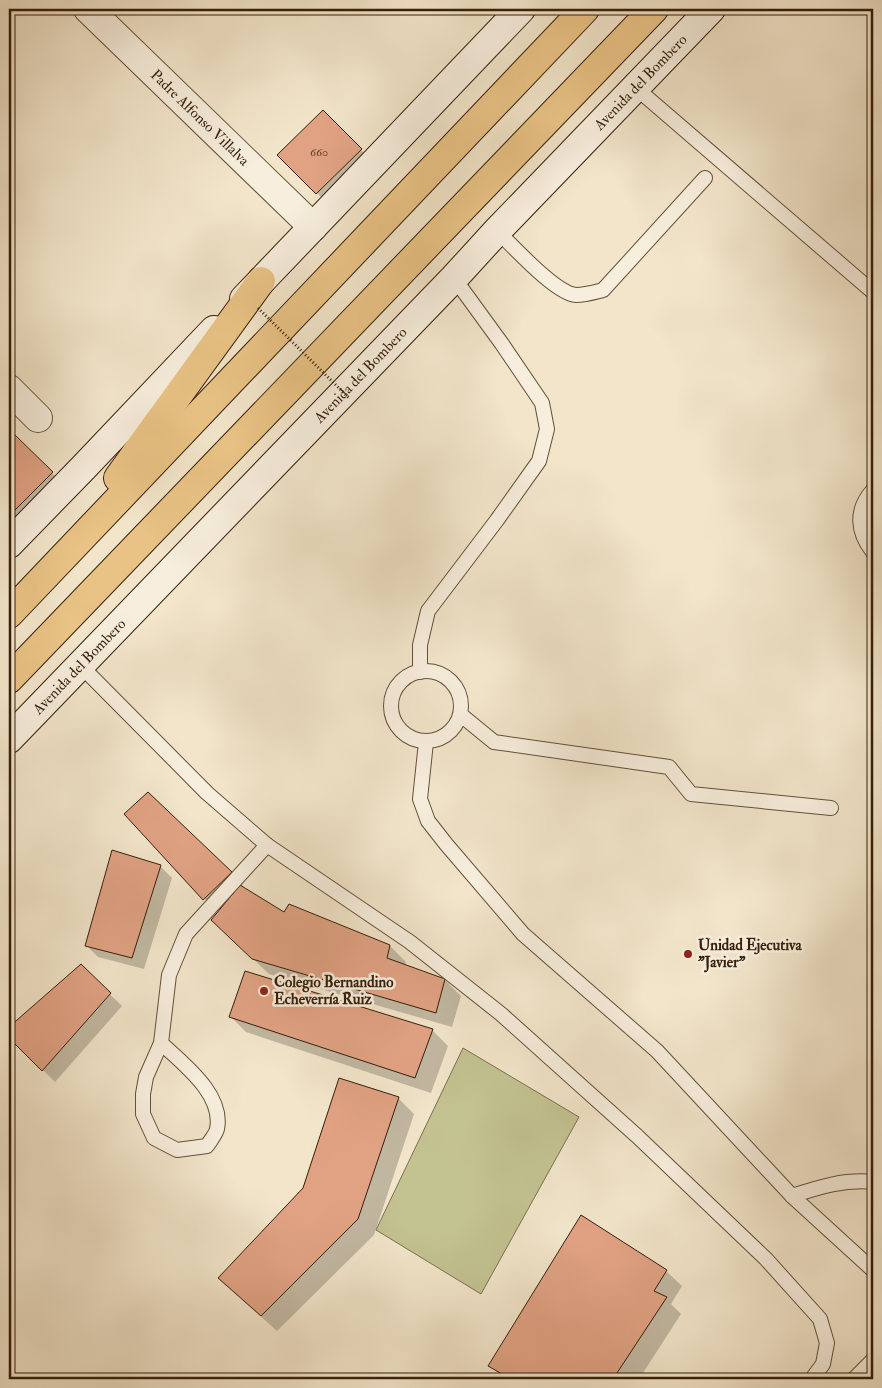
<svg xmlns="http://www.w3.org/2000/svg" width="882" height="1388" font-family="'IM FELL Double Pica',serif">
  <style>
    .green { fill: #c3c291; stroke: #7c704c }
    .shadow { fill: #0003 }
    .building { fill: #e0a283; stroke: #351e08 }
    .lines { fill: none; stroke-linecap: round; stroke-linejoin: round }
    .service-casing { stroke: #645038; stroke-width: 16 }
    .minor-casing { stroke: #645038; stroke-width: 30 }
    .secondary-casing { stroke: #351e08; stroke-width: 30 }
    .primary-casing { stroke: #351e08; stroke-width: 30 }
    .service { stroke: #f7eedd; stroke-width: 14 }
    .minor { stroke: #f7eedd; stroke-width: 28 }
    .secondary { stroke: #f7eedd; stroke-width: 28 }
    .primary { stroke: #e9c285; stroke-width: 28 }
    .path-bridge { stroke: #351e08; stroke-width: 3; stroke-dasharray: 1 2.5; stroke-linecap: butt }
    .poi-dot { fill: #8f2418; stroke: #f7eedd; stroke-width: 2 }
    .labels { text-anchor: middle; stroke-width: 5; stroke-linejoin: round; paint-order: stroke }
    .number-label { font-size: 12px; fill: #603f27 }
    .street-label { font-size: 15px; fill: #351e08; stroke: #f7eedd }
    .poi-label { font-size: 15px; font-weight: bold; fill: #351e08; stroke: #f7eedd; text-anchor: start }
  </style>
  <rect width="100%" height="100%" fill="#f2e5ca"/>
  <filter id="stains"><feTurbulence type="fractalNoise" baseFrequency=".004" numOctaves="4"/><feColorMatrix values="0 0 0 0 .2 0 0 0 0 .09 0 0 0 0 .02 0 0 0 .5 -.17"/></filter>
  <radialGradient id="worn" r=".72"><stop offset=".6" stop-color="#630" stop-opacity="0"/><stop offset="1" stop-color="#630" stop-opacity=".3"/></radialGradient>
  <polygon class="green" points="463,1048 579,1117 481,1294 376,1230"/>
  <g class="shadow">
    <polygon points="323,112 373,162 329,205 279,155"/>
    <polygon points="14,436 64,485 9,540 9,441"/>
    <polygon points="148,794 243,885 241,887 284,914 390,946 406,962 405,965 445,980 461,996 452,1027 269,974 228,935 222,908 221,907 216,911 126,814"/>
    <polygon points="160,866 172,878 144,969 98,957 86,945"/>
    <polygon points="81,966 122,1006 55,1082 9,1036 9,1029"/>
    <polygon points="230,1016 432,1030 448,1046 431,1093 246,1032"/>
    <polygon points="398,1098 414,1114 374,1235 277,1331 235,1293"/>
    <polygon points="666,1271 682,1286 671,1304 681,1314 639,1379 513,1379 506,1375 506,1378 509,1379 504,1379 490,1365"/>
  </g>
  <g class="building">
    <polygon points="323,110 362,149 316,194 277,155"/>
    <polygon points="14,434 53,472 9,516 9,439"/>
    <polygon points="148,792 232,872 203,900 124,814"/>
    <polygon points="112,850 161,865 132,958 85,946"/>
    <polygon points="240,885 284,912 289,904 390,945 387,958 445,979 436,1013 252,959 211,920"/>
    <polygon points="81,964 111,993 42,1071 9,1038 9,1027"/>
    <polygon points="245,971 433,1029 415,1078 229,1017"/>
    <polygon points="339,1078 399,1097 358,1219 261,1316 218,1278 303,1188"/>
    <polygon points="581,1215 667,1270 654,1291 667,1297 613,1379 511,1379 488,1366"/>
  </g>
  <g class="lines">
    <g class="service-casing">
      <g id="service">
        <polyline points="636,88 873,292"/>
        <path d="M497,231C513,246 556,294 576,295C585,295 595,292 603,290L705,178"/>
        <path d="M873,490C855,510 857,532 873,552"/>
        <polyline points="80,665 207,793 267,845 410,942 501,1014 637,1136 766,1259 820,1319 827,1343 823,1364 812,1379"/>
        <circle cx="426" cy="706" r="35"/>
        <polyline points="420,672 420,645 428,611 497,520 539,461 547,429 542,403 502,344 454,278"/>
        <polyline points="461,715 494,742 669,767 691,794 831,808"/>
        <polyline points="426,742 420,799 428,821 446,844 523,934 657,1051 792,1196 873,1270"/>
        <path d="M161,1043C183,1064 224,1094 217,1129C216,1134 210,1141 207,1146L177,1150L154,1138L143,1114V1094L146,1077L161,1043L169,975L186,934L267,845"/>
        <path d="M792,1196C819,1187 845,1179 873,1182"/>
        <polyline points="854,1379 873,1360"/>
      </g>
    </g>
    <g class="minor-casing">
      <g id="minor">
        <path id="s1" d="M88,9L313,227"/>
        <polyline points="9,389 38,418"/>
      </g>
    </g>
    <g class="secondary-casing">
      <g id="secondary">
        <polyline points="244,299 521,9"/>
        <polyline points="9,544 84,467 214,330"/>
        <path id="s2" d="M9,739L454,278L497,231L711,9"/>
      </g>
    </g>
    <g class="primary-casing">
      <g id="primary">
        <polyline points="118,478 261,281"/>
        <polyline points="9,614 585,9"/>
        <polyline points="9,679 654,9"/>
      </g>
    </g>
    <use href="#service" class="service"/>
    <use href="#minor" class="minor"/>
    <use href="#secondary" class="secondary"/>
    <use href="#primary" class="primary"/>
    <polyline class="path-bridge" points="258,308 350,399"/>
  </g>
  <g class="poi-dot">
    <circle cx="688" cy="954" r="5"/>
    <circle cx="264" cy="991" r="5"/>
  </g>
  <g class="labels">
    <g class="number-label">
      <text x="319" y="156">660</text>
    </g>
    <g class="street-label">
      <text dy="5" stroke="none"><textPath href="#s2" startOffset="911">Avenida del Bombero</textPath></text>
      <text dy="5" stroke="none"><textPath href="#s1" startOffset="156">Padre Alfonso Villalva</textPath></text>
      <text dy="5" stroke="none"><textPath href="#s2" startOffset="506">Avenida del Bombero</textPath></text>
      <text dy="5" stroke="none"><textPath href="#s2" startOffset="101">Avenida del Bombero</textPath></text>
    </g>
    <g class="poi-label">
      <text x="698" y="950">Unidad Ejecutiva<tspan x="698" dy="17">"Javier"</tspan></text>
      <text x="274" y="987">Colegio Bernandino<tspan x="274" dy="17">Echeverría Ruiz</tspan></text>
    </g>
  </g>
  <rect width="882" height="1388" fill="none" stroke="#f2e5ca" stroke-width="30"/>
  <rect x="10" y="10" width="862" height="1368" fill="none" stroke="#351e08" stroke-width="2.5"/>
  <rect x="15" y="15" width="852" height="1358" fill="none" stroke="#351e08"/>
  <rect width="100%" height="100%" filter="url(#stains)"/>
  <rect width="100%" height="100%" fill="url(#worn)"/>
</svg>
